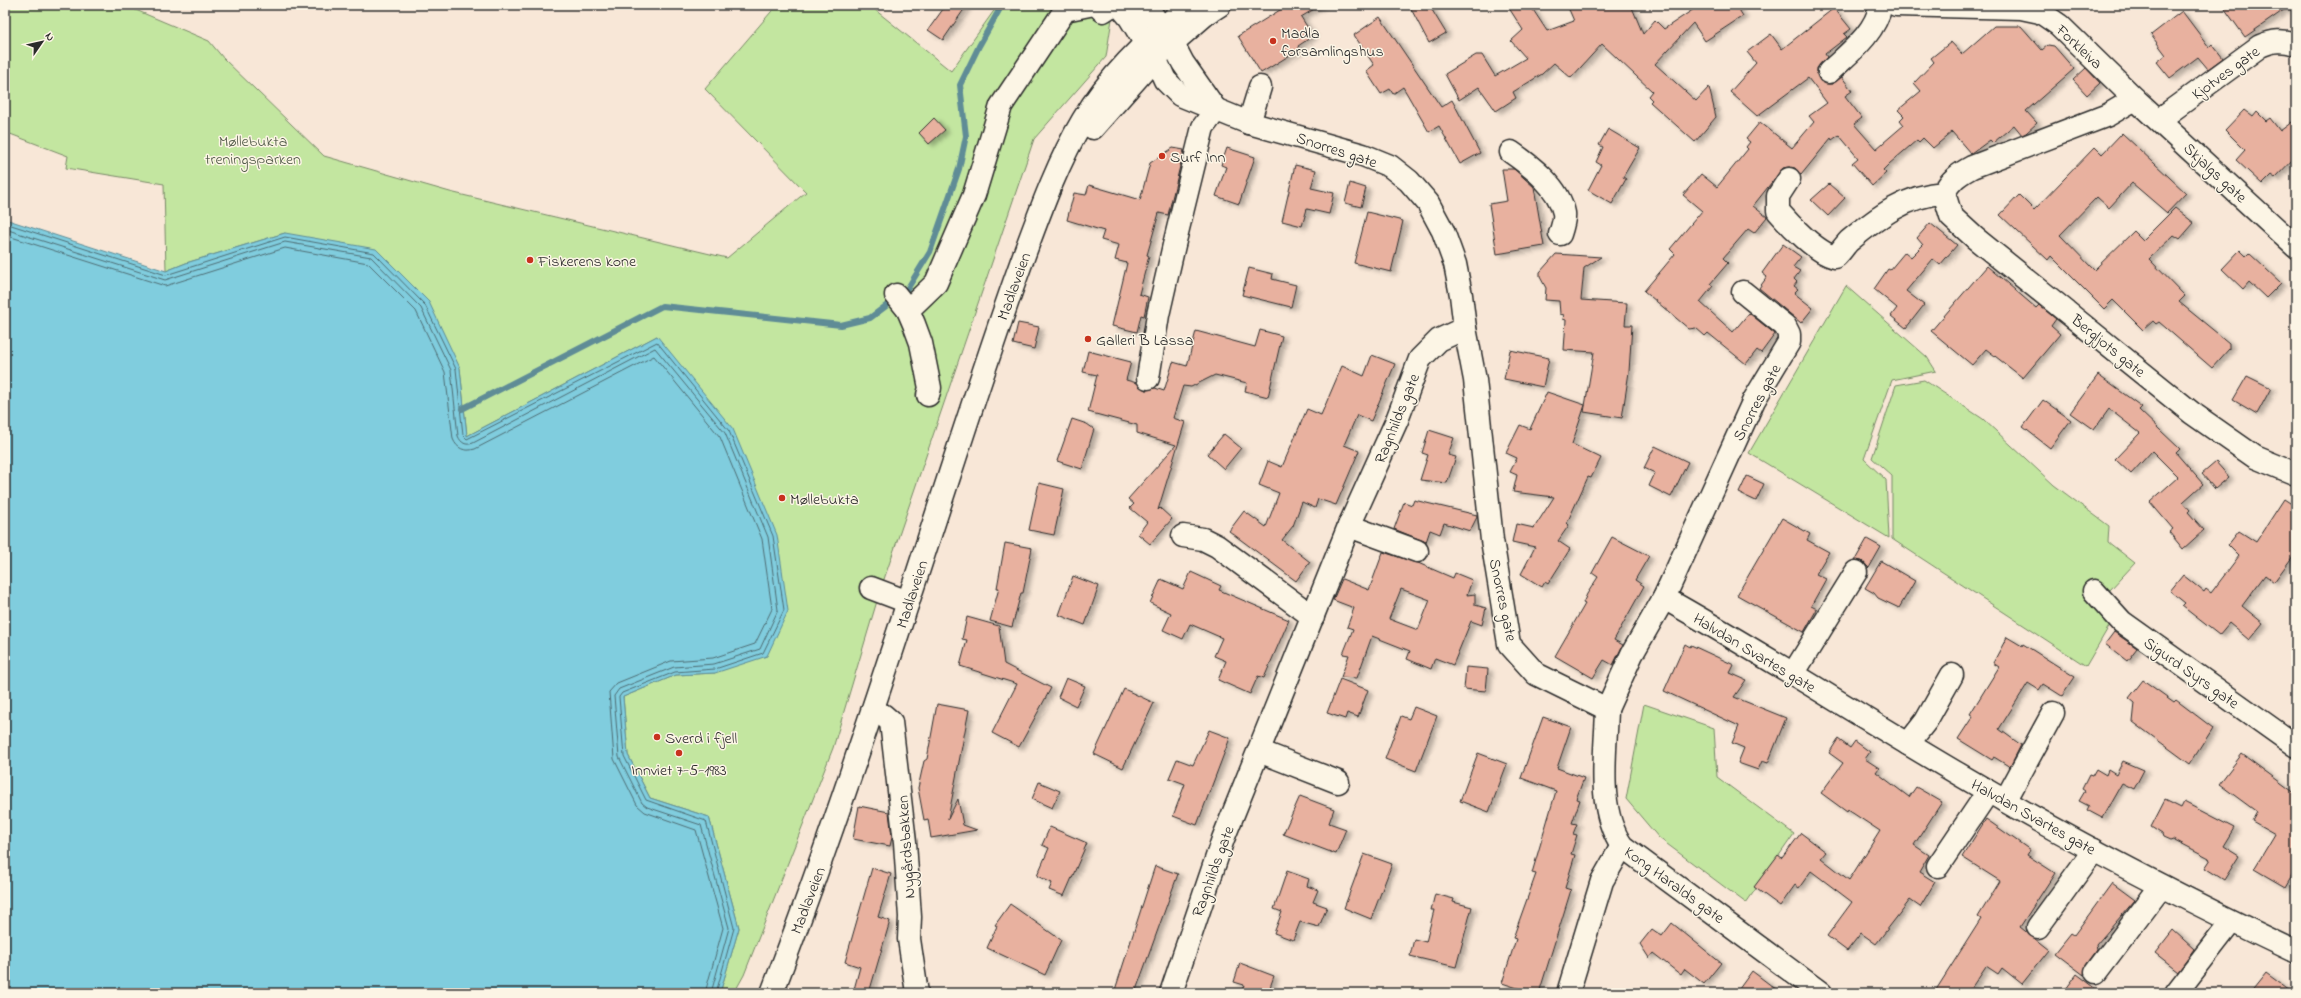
<svg xmlns="http://www.w3.org/2000/svg" width="2301" height="998" font-family="'Indie Flower',sans-serif">
  <style>
    .green { fill: #c3e6a0; stroke: #786 }
    .water { fill: #80cdde; stroke: #5e8c96 }
    .lines { fill: none; stroke-linecap: round; stroke-linejoin: round }
    .shore { stroke: #4d6c73; stroke-width: 1 }
    .stream { stroke: #5e8c96; stroke-width: 6 }
    .building { fill: #e8b19f; stroke: #2b2b2b; fill-rule: evenodd; filter: url(#shadow) }
    .minor-casing { stroke: #2b2b2b; stroke-width: 25 }
    .major-casing { stroke: #2b2b2b; stroke-width: 25 }
    .minor { stroke: #fcf5e5; stroke-width: 22 }
    .major { stroke: #fcf5e5; stroke-width: 22 }
    .poi-dot { fill: #c8321e; stroke: #fcf5e5; stroke-width: 1.5 }
    .labels { text-anchor: middle; stroke-width: 3; stroke-linejoin: round; paint-order: stroke }
    .poi-label { font-size: 16px; fill: #2b2b2b; stroke: #fcf5e5; text-anchor: start }
    .street-label { font-size: 16px; fill: #2b2b2b; stroke: #fcf5e5 }
    .park-label { font-size: 16px; fill: #515a48; stroke: #fcf5e5 }
  </style>
  <defs>
    <filter id="shadow"><feDropShadow dx="4.5" dy="2.5" stdDeviation="2" flood-color="#0004"/></filter>
  </defs>
  <rect width="100%" height="100%" fill="#f8e7d7"/>
  <filter id="ink" filterUnits="userSpaceOnUse"><feTurbulence type="fractalNoise" baseFrequency=".025" numOctaves="2"/><feDisplacementMap in="SourceGraphic" scale="8" xChannelSelector="R" yChannelSelector="G"/><feConvolveMatrix kernelMatrix="1 2 1 2 8 2 1 2 1" color-interpolation-filters="sRGB"/></filter>
  <g filter="url(#ink)">
    <g class="green">
      <polygon points="5,5 124,5 209,41 224,59 324,156 450,192 727,258 806,192 705,89 777,5 869,5 951,71 998,5 1099,5 1112,19 1106,57 1034,139 880,591 833,748 744,975 734,993 720,993 739,928 709,817 650,798 628,755 623,697 676,675 715,673 657,336 467,436 460,368 285,233 186,263 166,271 164,184 66,168 68,156 5,132"/>
      <polygon points="1846,286 1927,357 1936,371 1892,380 1864,459 1886,480 1889,538 1749,453"/>
      <polygon points="1924,380 1983,419 2054,485 2109,526 2108,542 2135,563 2110,590 2091,582 2083,595 2111,623 2086,666 1892,539 1892,476 1872,458 1896,385"/>
      <polygon points="1644,704 1714,728 1717,777 1794,834 1746,903 1659,838 1626,799"/>
    </g>
    <polygon class="water" points="5,219 166,271 186,263 285,233 376,249 429,302 460,368 467,436 657,336 733,429 777,535 788,611 767,656 715,673 676,675 623,697 628,755 650,798 709,817 739,928 720,993 5,993"/>
    <g class="lines">
      <g class="shore">
        <polyline points="5,223 166,275 285,237 374,253 425,305 456,369 463,435 467,439 657,342 729,431 773,536 784,610 763,653 715,669 675,672 622,693 619,697 624,756 646,800 706,821 734,928 716,993"/>
        <path d="M5,229L165,280L285,242L371,257L421,308L451,370L458,436C461,443 466,446 473,443L655,348L725,433L768,537L778,610L760,649L714,664L674,667L619,689L614,696L619,757L642,803L647,807L701,825L729,928L711,993"/>
        <path d="M5,235L165,286L285,248L368,263L416,311L445,372L453,439C457,449 465,452 475,449L654,356L720,437L762,539L772,609L755,644L713,658L671,661L617,683L609,692L614,759L637,805L645,812L696,830L723,928L705,993"/>
      </g>
      <polyline class="stream" points="462,409 662,306 841,325 870,318 906,291 930,252 959,169 966,136 960,85 979,46 1002,5"/>
    </g>
    <g class="building">
      <polygon points="946,5 967,5 943,40 928,30"/>
      <polygon points="1288,5 1321,5 1301,17 1313,36 1298,46 1300,49 1261,73 1238,36"/>
      <polygon points="1409,5 1429,5 1446,33 1429,43"/>
      <polygon points="1507,5 1530,5 1547,31 1574,21 1567,5 1631,5 1643,34 1655,20 1664,29 1700,5 1736,5 1743,16 1705,41 1693,23 1655,64 1696,101 1709,87 1716,117 1695,142 1650,102 1652,100 1648,96 1652,91 1602,44 1571,78 1554,63 1542,74 1513,92 1516,98 1496,111 1479,87 1459,100 1445,74 1476,55 1482,55 1495,76 1526,58 1511,41 1523,30"/>
      <polygon points="2222,5 2291,5 2245,37"/>
      <polygon points="1834,8 1851,29 1844,34 1847,37 1825,54 1827,57 1817,68 1817,75 1820,81 1826,84 1832,84 1842,77 1852,91 1845,96 1862,118 1854,124 1876,149 1904,125 1900,120 1904,116 1898,110 1921,91 1914,83 1934,62 1931,58 1951,42 1962,54 1994,26 2021,26 2042,50 2048,45 2054,46 2074,69 2026,111 2037,123 2026,133 2022,135 2014,125 1993,143 1990,140 1971,154 1952,132 1933,148 1923,138 1919,142 1917,140 1889,164 1883,170 1886,173 1872,186 1852,163 1858,158 1839,135 1832,140 1831,138 1801,175 1795,168 1789,167 1783,168 1753,206 1767,217 1754,233 1748,229 1723,258 1728,263 1710,284 1713,286 1700,302 1733,332 1749,313 1775,334 1761,353 1757,350 1746,364 1708,333 1705,336 1696,328 1689,329 1644,291 1675,254 1670,249 1702,211 1683,195 1701,174 1717,187 1748,149 1746,147 1750,142 1746,139 1760,122 1792,148 1814,122 1809,116 1827,103 1808,78 1757,116 1730,92 1756,63 1747,52 1771,34 1782,49"/>
      <polygon points="2182,11 2209,47 2212,44 2223,58 2208,69 2198,57 2170,78 2157,62 2166,55 2151,35"/>
      <polygon points="1380,17 1441,107 1452,100 1480,153 1460,164 1439,126 1429,132 1403,87 1393,94 1390,89 1381,94 1366,71 1374,65 1354,35"/>
      <polygon points="2086,68 2100,83 2087,95 2073,80"/>
      <polygon points="2244,110 2253,117 2257,112 2266,121 2270,118 2280,131 2296,119 2296,156 2275,178 2271,175 2262,184 2236,160 2245,150 2225,130"/>
      <polygon points="934,118 945,130 929,144 919,133"/>
      <polygon points="1608,129 1640,148 1623,177 1626,179 1612,204 1588,190 1601,165 1596,162 1603,147 1599,145"/>
      <polygon points="2122,133 2186,193 2167,213 2132,183 2109,208 2097,197 2060,235 2094,270 2134,231 2143,240 2175,208 2194,223 2180,239 2174,235 2149,259 2185,296 2179,302 2229,343 2229,349 2212,368 2159,322 2156,324 2153,321 2143,330 2113,300 2104,309 2051,256 2048,260 2000,215 2019,195 2034,210 2095,147 2102,154"/>
      <polygon points="1173,148 1184,150 1168,215 1159,213 1147,255 1149,256 1139,294 1148,297 1144,316 1141,315 1137,332 1112,326 1127,263 1115,260 1119,245 1101,240 1104,231 1067,220 1074,193 1086,195 1089,185 1140,200 1150,163"/>
      <polygon points="1227,148 1255,157 1239,204 1216,196 1226,167 1221,165"/>
      <polygon points="1295,165 1316,170 1311,188 1334,193 1329,214 1307,209 1302,226 1282,221"/>
      <polygon points="1502,169 1514,169 1534,187 1544,246 1497,254 1489,204 1507,201"/>
      <polygon points="1350,183 1366,188 1361,207 1345,203"/>
      <polygon points="1829,184 1845,198 1828,216 1811,200"/>
      <polygon points="1367,212 1403,221 1391,272 1354,263"/>
      <polygon points="1930,223 1957,245 1940,265 1933,259 1906,291 1924,305 1906,328 1891,316 1897,308 1874,289 1888,269 1890,270 1905,252 1911,257 1923,245 1917,238"/>
      <polygon points="1783,244 1801,257 1793,267 1800,271 1794,279 1797,282 1794,286 1798,289 1794,293 1813,308 1801,323 1759,288 1767,277 1762,273"/>
      <polygon points="2240,250 2246,256 2249,253 2281,283 2266,298 2249,282 2243,289 2222,269"/>
      <polygon points="1556,254 1601,257 1584,268 1581,300 1627,303 1625,325 1632,325 1629,372 1622,418 1584,412 1594,352 1564,350 1566,320 1563,319 1564,315 1560,314 1559,301 1545,300 1546,288 1540,277 1540,272"/>
      <polygon points="1987,266 2036,308 2039,305 2056,319 2051,326 2060,334 2023,378 1986,349 1972,365 1931,331"/>
      <polygon points="1249,268 1273,274 1272,279 1296,285 1291,307 1242,295"/>
      <polygon points="1018,323 1039,327 1034,349 1013,344"/>
      <polygon points="1260,330 1282,336 1268,397 1245,391 1247,383 1215,375 1191,387 1183,386 1173,418 1185,422 1158,510 1160,508 1172,519 1150,544 1138,534 1147,522 1130,508 1134,504 1128,499 1176,445 1137,433 1137,425 1088,412 1097,375 1083,372 1088,351 1131,362 1126,380 1137,383 1146,390 1155,388 1164,391 1173,362 1187,366 1196,331 1255,347"/>
      <polygon points="1510,350 1549,358 1543,387 1504,379"/>
      <polygon points="1372,355 1395,364 1371,421 1357,415 1344,445 1359,451 1336,505 1318,499 1315,508 1302,502 1293,526 1282,540 1310,562 1296,581 1229,531 1244,511 1266,527 1279,493 1259,485 1268,461 1282,467 1307,409 1321,415 1342,366 1364,376"/>
      <polygon points="2098,375 2142,407 2139,410 2180,449 2176,453 2203,484 2183,502 2190,510 2188,512 2204,530 2183,549 2169,532 2173,529 2150,502 2178,477 2152,451 2131,474 2115,459 2140,433 2109,409 2094,430 2070,413"/>
      <polygon points="2247,376 2271,388 2257,414 2233,400"/>
      <polygon points="1547,392 1585,405 1572,444 1601,458 1591,478 1588,477 1567,523 1569,525 1558,541 1570,549 1548,584 1545,582 1542,587 1521,574 1535,547 1512,542 1516,524 1534,528 1554,497 1513,492 1517,475 1510,472 1517,458 1506,453 1520,425 1530,429"/>
      <polygon points="2043,400 2071,420 2050,448 2023,427"/>
      <polygon points="1072,419 1087,424 1094,429 1082,469 1057,461"/>
      <polygon points="1429,430 1454,438 1448,455 1456,457 1447,483 1420,480 1428,455 1422,453"/>
      <polygon points="1224,434 1241,448 1224,469 1207,454"/>
      <polygon points="1655,446 1688,462 1671,497 1649,486 1655,473 1644,468"/>
      <polygon points="2216,462 2229,477 2215,489 2202,474"/>
      <polygon points="1747,476 1764,484 1756,501 1739,493"/>
      <polygon points="1039,483 1064,489 1054,535 1029,530"/>
      <polygon points="2284,499 2296,507 2296,552 2274,582 2265,575 2242,606 2263,623 2249,640 2229,623 2219,635 2182,606 2185,603 2170,591 2183,575 2204,592 2206,589 2211,593 2239,556 2228,545 2239,531 2256,542"/>
      <polygon points="1414,500 1477,515 1477,517 1470,531 1444,523 1440,534 1430,530 1426,542 1394,529 1404,502 1412,505"/>
      <polygon points="1782,518 1810,534 1807,540 1829,552 1816,574 1826,579 1811,606 1817,609 1804,632 1737,595"/>
      <polygon points="1612,537 1649,556 1635,580 1644,586 1614,640 1623,645 1613,665 1604,660 1593,678 1555,656 1585,604 1583,603 1587,594 1598,577 1592,573"/>
      <polygon points="1867,539 1881,547 1869,568 1862,561 1855,560"/>
      <polygon points="1005,543 1032,548 1023,593 1021,593 1012,627 990,621 999,588 997,588"/>
      <path d="M1383,552L1418,563L1453,578L1455,573L1472,580L1467,595L1475,594V605L1486,608L1482,625L1471,621L1453,665L1435,658L1431,669L1407,659L1410,651L1372,636L1357,678L1341,677L1349,655L1343,654L1353,629L1347,627L1354,608L1333,600L1342,579L1369,590ZM1401,589L1430,600L1418,630L1389,619Z"/>
      <polygon points="1881,561 1915,581 1899,608 1878,598 1874,593 1865,588"/>
      <polygon points="1191,572 1221,586 1219,590 1289,620 1264,678 1258,676 1250,694 1218,680 1226,661 1214,656 1222,638 1190,624 1183,639 1163,630 1171,613 1150,603 1161,579 1183,589"/>
      <polygon points="1073,576 1099,586 1085,625 1059,615"/>
      <polygon points="967,617 999,626 1004,664 1051,688 1019,747 992,733 1017,684 960,666 967,640 962,639"/>
      <polygon points="2114,632 2137,648 2127,661 2105,644"/>
      <polygon points="2007,637 2022,646 2023,644 2075,677 2062,696 2043,684 2039,690 2028,683 1999,729 2021,745 2010,767 1994,757 1992,760 1958,739 1973,716 1970,714 1999,667 1993,663"/>
      <polygon points="1685,644 1690,647 1691,645 1734,665 1730,673 1746,680 1734,697 1786,718 1768,763 1762,761 1758,770 1738,763 1744,748 1732,743 1739,726 1664,691"/>
      <polygon points="1466,667 1488,669 1486,691 1464,689"/>
      <polygon points="1066,678 1085,686 1076,706 1058,697"/>
      <polygon points="1340,679 1368,690 1358,717 1347,713 1345,719 1327,713"/>
      <polygon points="2143,680 2174,702 2176,700 2213,728 2190,764 2133,722 2135,703 2129,698"/>
      <polygon points="1124,689 1154,703 1123,768 1094,754"/>
      <polygon points="937,704 969,710 948,819 958,799 963,825 977,830 931,838 928,819 924,820 918,788 924,761 927,759"/>
      <polygon points="1414,707 1437,716 1416,771 1385,759 1401,716 1409,719"/>
      <polygon points="1543,717 1571,727 1557,768 1584,778 1576,799 1580,800 1572,823 1577,824 1573,834 1577,835 1571,854 1575,855 1565,888 1571,890 1539,993 1533,993 1502,983 1516,939 1513,938 1536,874 1532,873 1556,791 1521,778"/>
      <polygon points="1209,730 1230,738 1197,825 1173,816 1185,784 1169,778 1177,759 1193,765"/>
      <polygon points="1838,739 1850,748 1855,741 1870,752 1865,759 1879,768 1876,772 1909,797 1916,787 1942,802 1914,845 1929,855 1919,872 1935,882 1920,907 1910,900 1876,944 1861,933 1847,951 1827,936 1852,902 1811,871 1799,888 1795,885 1780,906 1754,887 1778,855 1782,858 1801,833 1826,852 1821,858 1849,880 1880,831 1848,810 1847,812 1821,793 1843,763 1829,753"/>
      <polygon points="1478,753 1507,764 1489,812 1460,801"/>
      <polygon points="2242,754 2296,794 2296,868 2285,887 2254,869 2275,834 2252,821 2257,812 2219,784"/>
      <polygon points="2123,761 2144,770 2134,789 2122,783 2102,818 2087,810 2089,806 2079,801 2085,791 2082,789 2089,775 2092,776 2096,769 2106,775 2108,770 2116,775"/>
      <polygon points="1039,782 1060,791 1052,808 1032,799"/>
      <polygon points="1300,796 1334,809 1329,823 1346,829 1336,854 1283,834"/>
      <polygon points="2165,800 2181,808 2184,802 2234,828 2223,846 2239,856 2224,880 2205,868 2211,859 2173,839 2170,840 2163,837 2162,834 2151,827"/>
      <polygon points="859,806 889,812 892,837 890,846 853,839"/>
      <polygon points="1986,819 2030,850 2027,855 2055,873 2020,927 2049,950 2022,984 2002,968 1998,974 1986,966 1968,993 1934,993 1981,919 1978,917 2000,881 1962,857"/>
      <polygon points="1050,827 1087,843 1064,896 1049,890 1052,883 1037,876 1049,848 1042,845"/>
      <polygon points="1364,854 1392,864 1371,919 1344,908"/>
      <polygon points="1155,866 1178,874 1135,993 1114,993"/>
      <polygon points="872,868 891,874 878,917 890,921 869,993 853,993 860,967 845,962"/>
      <polygon points="1287,871 1309,879 1307,886 1318,890 1313,902 1327,907 1319,927 1300,922 1293,940 1274,933 1282,912 1274,909"/>
      <polygon points="2112,883 2135,900 2096,945 2097,950 2086,965 2084,975 2055,953 2071,933 2074,935"/>
      <polygon points="1435,894 1454,899 1453,902 1472,907 1456,967 1410,956 1414,939 1426,942 1434,910 1431,910"/>
      <polygon points="1010,904 1061,940 1045,975 987,948 997,926 995,925"/>
      <polygon points="1672,923 1721,963 1704,984 1685,969 1681,975 1653,953 1649,958 1640,944 1652,929 1662,936"/>
      <polygon points="2173,930 2194,949 2178,971 2155,953"/>
      <polygon points="1240,963 1274,976 1268,993 1241,993 1244,985 1234,982"/>
      <polygon points="1752,971 1781,993 1736,993"/>
      <polygon points="2266,973 2293,993 2250,993"/>
      <polygon points="2077,974 2102,993 2063,993"/>
    </g>
    <g class="lines">
      <g class="minor-casing">
        <g id="minor">
          <polyline points="1097,5 1103,11 1112,5"/>
          <polyline points="1896,5 2021,8 2040,12 2059,25 2135,99 2296,247"/>
          <polyline points="1172,42 1183,63 1216,110"/>
          <polyline points="1155,58 1165,80 1180,95 1249,123 1363,155 1390,166 1409,181 1428,203 1443,231 1455,264 1461,295 1465,328 1475,380 1492,540 1509,644 1536,674 1607,709 1632,654 1664,598 1754,400 1789,342 1789,334 1785,326 1743,292"/>
          <path d="M1829,72C1850,52 1875,34 1881,5"/>
          <path d="M2135,99L2108,115L1972,167C1959,174 1950,180 1944,193L1951,216L1975,238L2192,413L2255,457L2296,474"/>
          <path d="M2160,119L2260,46C2274,40 2282,40 2296,44"/>
          <polyline points="1249,123 1260,87"/>
          <path d="M1511,152C1531,166 1559,187 1564,213C1565,219 1562,228 1560,234"/>
          <path d="M1789,179L1778,196V211C1790,225 1817,253 1835,257C1840,253 1844,246 1849,241C1877,218 1906,195 1944,193"/>
          <polyline points="896,295 908,310 914,324 921,343 930,388 928,395"/>
          <polyline points="908,310 936,283 974,195 1001,106 1065,10 1089,5"/>
          <polyline points="1148,378 1158,315 1174,245 1203,127 1216,110"/>
          <polyline points="1349,526 1417,551"/>
          <polyline points="1183,536 1203,539 1217,546 1313,617"/>
          <polyline points="871,588 908,602"/>
          <polyline points="2094,591 2122,622 2296,746"/>
          <path d="M1664,598C1773,659 1878,728 1986,790C2087,849 2191,902 2296,952"/>
          <polyline points="1793,674 1856,572"/>
          <path d="M1607,709C1606,753 1596,808 1622,846L1821,993"/>
          <polyline points="873,713 883,715 891,722 905,842 910,917 909,939 917,993"/>
          <polyline points="1908,744 1926,721 1952,675"/>
          <polyline points="1259,751 1338,782"/>
          <polyline points="2005,801 2053,713"/>
          <polyline points="1938,866 1988,792"/>
          <polyline points="2038,927 2094,850"/>
          <polyline points="2096,972 2161,886"/>
          <polyline points="1171,993 1223,839 1349,526 1397,420 1420,359 1439,340 1465,328"/>
          <polyline points="1568,993 1602,881 1622,846"/>
          <polyline points="2176,993 2231,922"/>
        </g>
      </g>
      <g class="major-casing">
        <g id="major">
          <polyline points="1119,5 1130,18 1152,54"/>
          <polyline points="1145,5 1170,39"/>
          <polyline points="1093,128 1155,58 1206,14 1220,5"/>
          <path d="M772,993C841,813 899,629 959,446C980,382 1001,318 1024,255C1041,209 1058,162 1083,120C1110,74 1149,37 1191,5"/>
        </g>
      </g>
      <use href="#minor" class="minor"/>
      <use href="#major" class="major"/>
    </g>
  </g>
  <g class="poi-dot">
    <circle cx="1273" cy="41" r="4"/>
    <circle cx="1162" cy="156" r="4"/>
    <circle cx="530" cy="260" r="4"/>
    <circle cx="1088" cy="339" r="4"/>
    <circle cx="782" cy="498" r="4"/>
    <circle cx="657" cy="737" r="4"/>
    <circle cx="679" cy="753" r="4"/>
  </g>
  <g class="labels">
    <g class="poi-label">
      <text x="1281" y="38">Madla<tspan x="1281" dy="18">forsamlingshus</tspan></text>
      <text x="1170" y="162">Surf Inn</text>
      <text x="538" y="266">Fiskerens kone</text>
      <text x="1096" y="345">Galleri B Lassa</text>
      <text x="790" y="504">Møllebukta</text>
      <text x="665" y="743">Sverd i fjell</text>
      <text x="679" y="775" text-anchor="middle">Innviet 7-5-1983</text>
    </g>
    <g class="street-label">
      <text transform="translate(2080 46) rotate(43)" y="6">Forkleiva</text>
      <text transform="translate(2225 72) rotate(-36)" y="6">Kjotves gate</text>
      <text transform="translate(1337 149) rotate(18)" y="6">Snorres gate</text>
      <text transform="translate(2216 172) rotate(43)" y="6">Skjalgs gate</text>
      <text transform="translate(1013 286) rotate(-70)" y="6">Madlaveien</text>
      <text transform="translate(2109 345) rotate(39)" y="6">Bergljots gate</text>
      <text transform="translate(1756 402) rotate(-62)" y="6">Snorres gate</text>
      <text transform="translate(1396 418) rotate(-68)" y="6">Ragnhilds gate</text>
      <text transform="translate(911 594) rotate(-72)" y="6">Madlaveien</text>
      <text transform="translate(1504 600) rotate(78)" y="6">Snorres gate</text>
      <text transform="translate(1755 652) rotate(31)" y="6">Halvdan Svartes gate</text>
      <text transform="translate(2192 672) rotate(35)" y="6">Sigurd Syrs gate</text>
      <text transform="translate(2034 816) rotate(29)" y="6">Halvdan Svartes gate</text>
      <text transform="translate(905 847) rotate(-94)" y="6">Nygårdsbakken</text>
      <text transform="translate(1212 871) rotate(-70)" y="6">Ragnhilds gate</text>
      <text transform="translate(1675 884) rotate(36)" y="6">Kong Haralds gate</text>
      <text transform="translate(807 900) rotate(-69)" y="6">Madlaveien</text>
    </g>
    <g class="park-label">
      <text x="253" y="146">Møllebukta<tspan x="253" dy="18">treningsparken</tspan></text>
    </g>
  </g>
  <rect width="2301" height="998" fill="none" stroke="#fcf5e5" stroke-width="20"/>
  <rect x="10" y="10" width="2281" height="978" fill="none" stroke="#2b2b2b" stroke-width="1.5" filter="url(#ink)"/>
  <g transform="translate(42 42) rotate(56)" stroke="#fcf5e5" stroke-width="3" paint-order="stroke">
  <path d="M0-3L7 15L0 10L-7 15Z" fill="#2b2b2b"/>
  <text y="-6" font-size="11" font-weight="bold" text-anchor="middle" fill="#2b2b2b">N</text>
  </g>
</svg>
